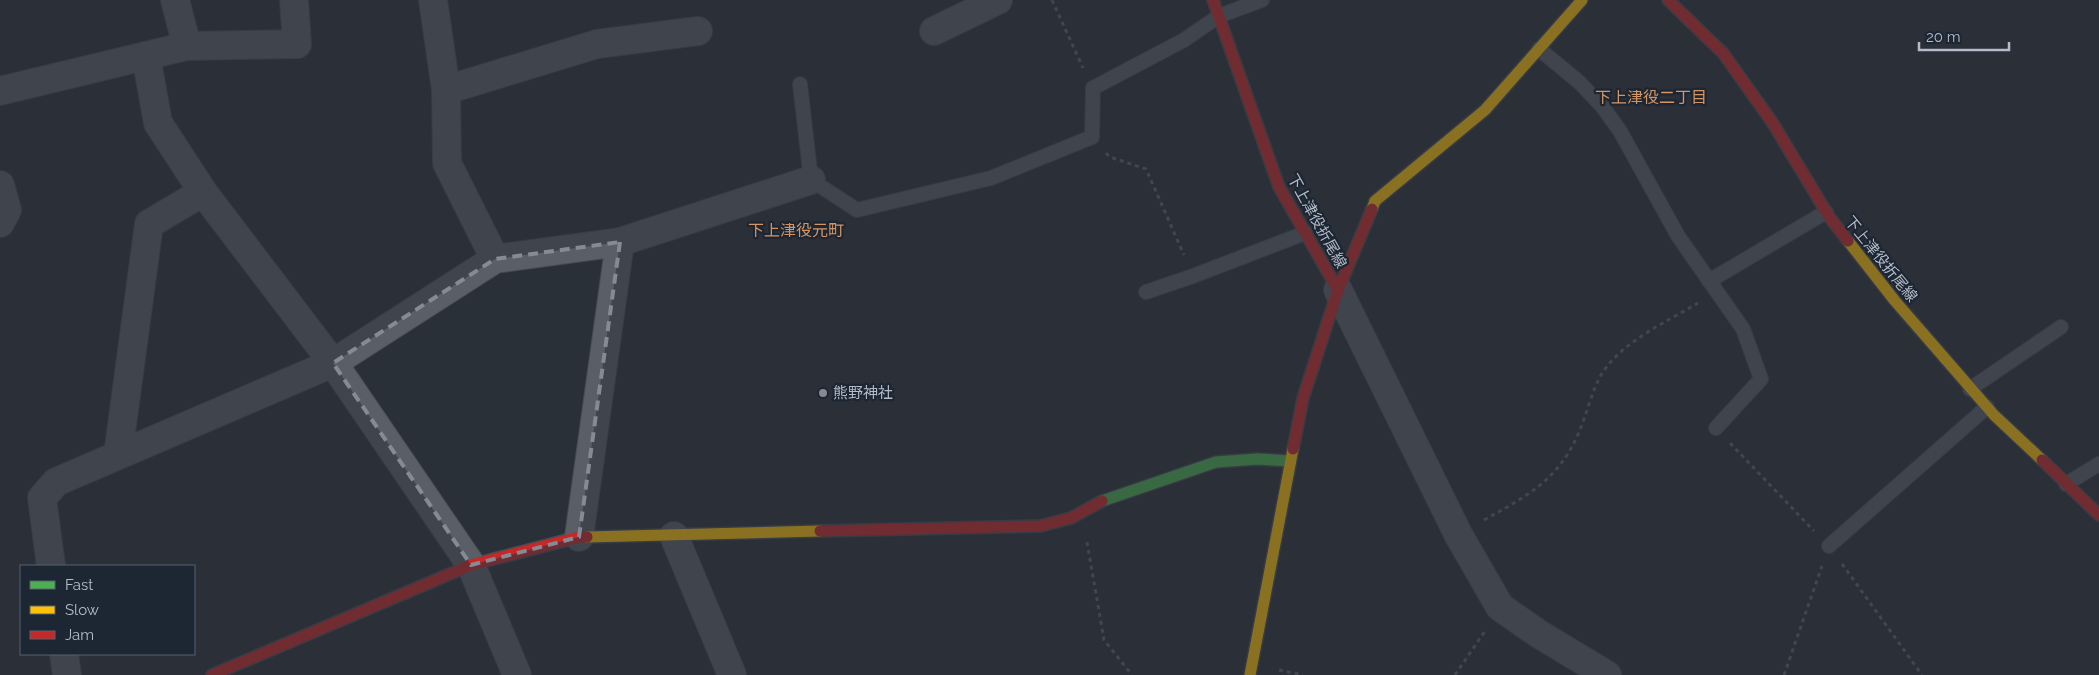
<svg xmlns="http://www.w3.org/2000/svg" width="2099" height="675" font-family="Raleway,'Noto Sans JP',sans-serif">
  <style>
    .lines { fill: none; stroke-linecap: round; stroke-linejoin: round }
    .lane-casing { stroke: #484c53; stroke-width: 16 }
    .street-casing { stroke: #484c53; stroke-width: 30 }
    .fast-casing { stroke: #484c53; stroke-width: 14 }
    .slow-casing { stroke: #484c53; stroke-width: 14 }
    .jam-casing { stroke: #484c53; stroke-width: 14 }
    .path { stroke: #5d636a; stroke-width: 3; stroke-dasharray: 4 4; stroke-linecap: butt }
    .lane { stroke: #5a5e66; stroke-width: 14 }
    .street { stroke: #5a5e66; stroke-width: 28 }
    .fast { stroke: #4caf50; stroke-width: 11 }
    .slow { stroke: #ffc107; stroke-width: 11 }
    .jam { stroke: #c62828; stroke-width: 11 }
    .marked { fill: none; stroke: #848b96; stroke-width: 4; stroke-dasharray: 10 6; stroke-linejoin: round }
    .poi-dot { fill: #848b96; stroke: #1d2633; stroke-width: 2 }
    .labels { text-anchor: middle; stroke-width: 4.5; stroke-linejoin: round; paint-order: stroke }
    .street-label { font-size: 15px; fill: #b4bcc9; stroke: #1d2633 }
    .poi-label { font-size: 15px; fill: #b4bcc9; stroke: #1d2633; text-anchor: start }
    .neighbourhood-label { font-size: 16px; fill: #d59563; stroke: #1d2633 }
  </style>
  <rect width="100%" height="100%" fill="#2a3038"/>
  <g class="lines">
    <g class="lane-casing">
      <g id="lane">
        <polyline points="1539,49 1579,82 1602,106 1620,131 1678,236 1743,329 1761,379 1716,428"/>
        <polyline points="800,84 811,180 857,210 991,178 1092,137 1093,88 1184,40 1219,16 1262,0"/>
        <polyline points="1709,281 1826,212"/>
        <polyline points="1146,292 1193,276 1305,233"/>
        <polyline points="1970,389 2061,327"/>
        <polyline points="2066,484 2099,464"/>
        <polyline points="1829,546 1987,407"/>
      </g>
    </g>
    <g class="street-casing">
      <g id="street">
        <polyline points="175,0 187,46"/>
        <polyline points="433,0 446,90 447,163 495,259"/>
        <polyline points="934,31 998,0"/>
        <polyline points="146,56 158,123 203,192 333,363 471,565 517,675"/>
        <polyline points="446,90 597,44 698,31"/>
        <polyline points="0,91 187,46 297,44 294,0"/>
        <polyline points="0,185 7,210 0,223"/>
        <polyline points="620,242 811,180"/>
        <polyline points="1338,290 1458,534 1500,607 1539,634 1607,675"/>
        <polyline points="118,455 149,224 203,192"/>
        <polyline points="674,536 732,675"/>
        <polyline points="51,566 42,498 56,482 333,363 495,259 620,242 579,537"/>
        <polyline points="64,654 67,675"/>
      </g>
    </g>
    <g class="fast-casing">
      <polyline id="fast" points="1102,501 1216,462 1258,459 1290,461"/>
    </g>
    <g class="slow-casing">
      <g id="slow">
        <polyline points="1372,209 1375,201 1485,110 1582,0"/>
        <polyline points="1848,241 1895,301 1994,415 2042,460"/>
        <polyline points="587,537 820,531"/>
        <polyline points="1250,675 1293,449"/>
      </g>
    </g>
    <g class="jam-casing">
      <g id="jam">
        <polyline points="1213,0 1279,187 1338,290 1372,209"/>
        <polyline points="1668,0 1723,53 1772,122 1830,218 1848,241"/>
        <polyline points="1293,449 1303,398 1338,290"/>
        <polyline points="2042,460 2099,515"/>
        <polyline points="820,531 1040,526 1071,518 1102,501"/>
        <polyline points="212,675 471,565 579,537 587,537"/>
      </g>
    </g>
    <g class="path">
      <polyline points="1052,0 1083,68"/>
      <polyline points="1106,153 1110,157 1146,169 1184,255"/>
      <polyline points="1730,443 1814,531"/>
      <path d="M1484,520C1527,496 1559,480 1579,432C1586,416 1593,388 1601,375C1622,341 1665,323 1698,303"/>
      <polyline points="1087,542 1104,640 1132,675"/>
      <polyline points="1842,564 1922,675"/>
      <polyline points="1279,670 1303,675"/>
      <polyline points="1455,675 1485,631"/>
      <polyline points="1784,675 1822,566"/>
    </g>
    <use href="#lane" class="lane"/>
    <use href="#street" class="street"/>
    <use href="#fast" class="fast"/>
    <use href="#slow" class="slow"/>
    <use href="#jam" class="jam"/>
  </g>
  <path d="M0 0H2099V675H0ZM620,242L579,537L471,565L333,363L495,259Z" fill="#2a3038" fill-opacity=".55" fill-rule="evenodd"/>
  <path class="marked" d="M620,242L579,537L471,565L333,363L495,259Z"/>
  <circle class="poi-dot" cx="823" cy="393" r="5"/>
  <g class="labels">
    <g class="street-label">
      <text transform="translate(1317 221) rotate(61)" y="5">下上津役折尾線</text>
      <text transform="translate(1881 259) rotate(51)" y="5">下上津役折尾線</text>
    </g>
    <g class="poi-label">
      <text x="833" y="398">熊野神社</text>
    </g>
    <g class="neighbourhood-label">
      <text x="1651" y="103">下上津役二丁目</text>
      <text x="796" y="236">下上津役元町</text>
    </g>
  </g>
  <rect x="20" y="565" width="175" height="90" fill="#1d2633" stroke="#59626f"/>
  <rect x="30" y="581" width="25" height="8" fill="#4caf50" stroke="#59626f"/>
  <text x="65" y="590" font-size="15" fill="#b4bcc9">Fast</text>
  <rect x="30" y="606" width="25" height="8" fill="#ffc107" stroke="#59626f"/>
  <text x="65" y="615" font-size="15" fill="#b4bcc9">Slow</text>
  <rect x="30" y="631" width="25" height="8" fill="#c62828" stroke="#59626f"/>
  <text x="65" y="640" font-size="15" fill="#b4bcc9">Jam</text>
  <path d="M1919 42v8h90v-8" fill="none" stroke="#b4bcc9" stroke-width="2.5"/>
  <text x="1926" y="42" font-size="15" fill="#b4bcc9" stroke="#1d2633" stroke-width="4" paint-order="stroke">20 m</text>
</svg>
